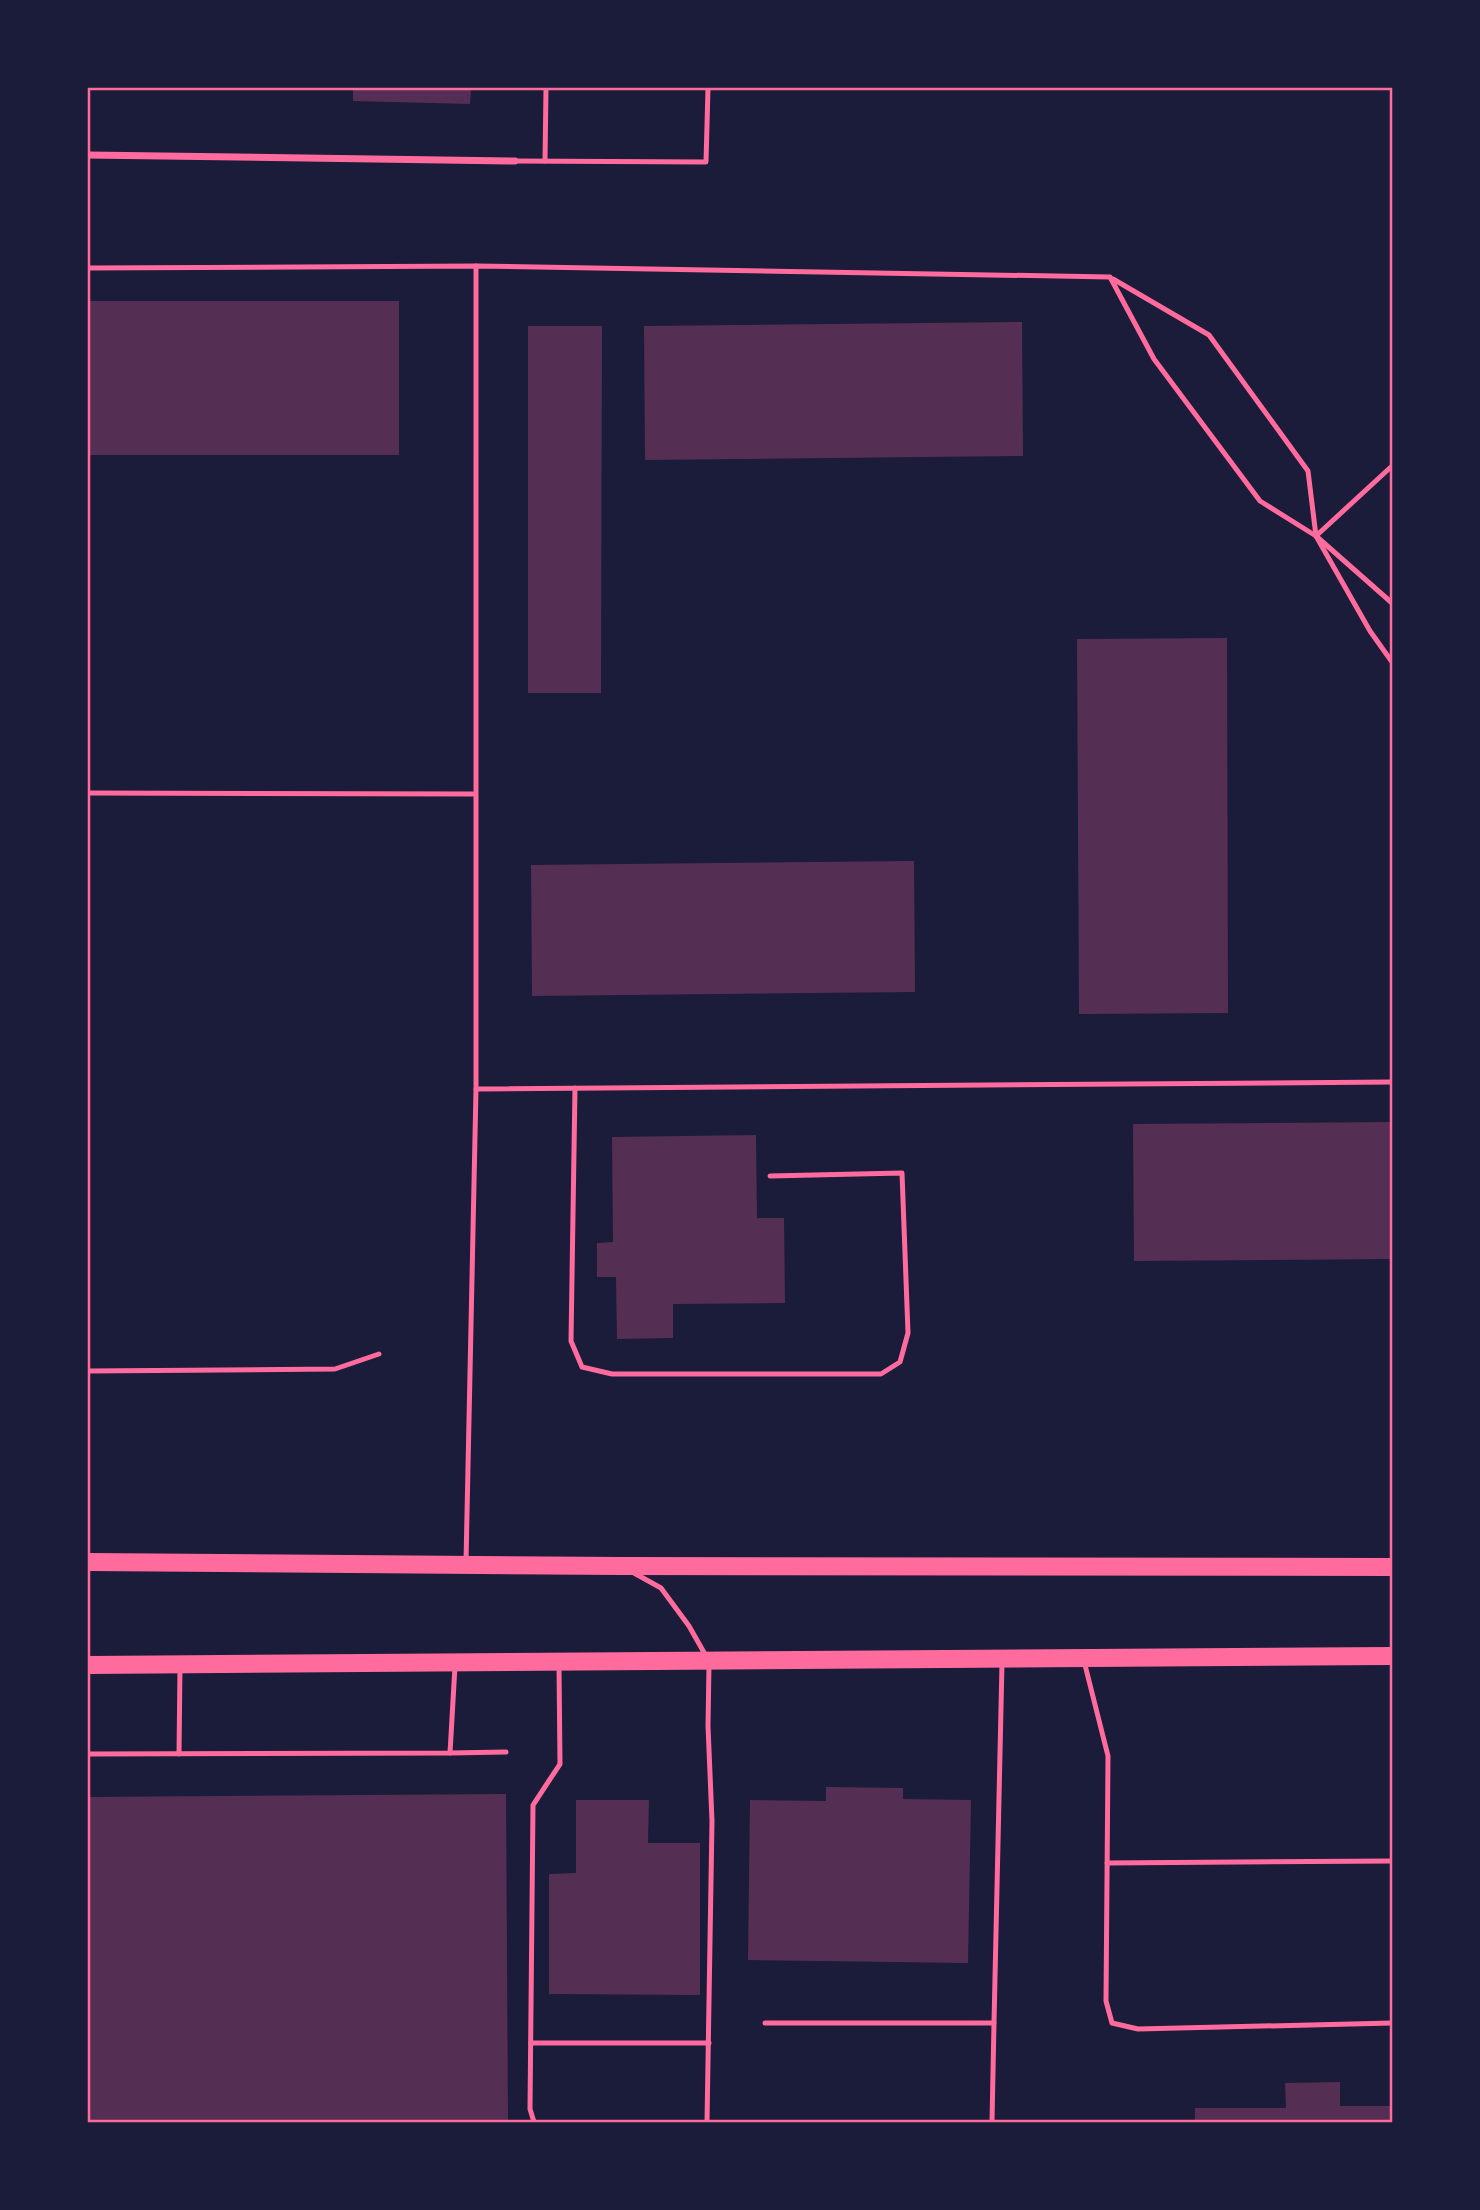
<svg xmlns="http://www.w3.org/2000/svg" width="1480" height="2210" font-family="'Noto Sans',sans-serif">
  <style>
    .building { fill: #542f53 }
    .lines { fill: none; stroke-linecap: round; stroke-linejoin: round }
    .service { stroke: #ff6b9d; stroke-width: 5 }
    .minor { stroke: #ff6b9d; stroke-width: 7 }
    .primary { stroke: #ff6b9d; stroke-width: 18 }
    .neatline { fill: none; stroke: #ff6b9d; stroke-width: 2.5 }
  </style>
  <rect width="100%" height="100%" fill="#1b1b3a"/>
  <g class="building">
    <polygon points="353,88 471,88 470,104 353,101"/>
    <rect x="88" y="301" width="311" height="154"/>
    <polygon points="1022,322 1023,456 645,460 644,326"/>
    <polygon points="528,326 602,326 601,693 528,693"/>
    <polygon points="1227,638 1228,1013 1079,1014 1077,639"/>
    <polygon points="914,861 915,992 532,996 531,865"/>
    <polygon points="1392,1122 1392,1259 1134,1261 1133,1124"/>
    <polygon points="756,1135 757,1218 784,1218 785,1303 673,1304 673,1338 617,1339 616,1277 597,1277 597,1243 613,1242 612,1137"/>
    <polygon points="826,1787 903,1788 903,1799 971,1800 968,1963 748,1960 750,1800 826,1801"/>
    <polygon points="506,1794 508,2122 88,2122 88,1797"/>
    <polygon points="576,1800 649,1800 648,1843 700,1843 700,1995 549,1994 549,1874 576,1873"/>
    <polygon points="1340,2082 1340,2106 1391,2106 1392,2122 1195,2122 1195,2108 1286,2108 1285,2083"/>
  </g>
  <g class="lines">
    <g class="service">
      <polyline points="515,161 706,162 708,88"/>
      <polyline points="545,161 546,88"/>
      <polyline points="88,268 476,266 1110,277 1154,359 1260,501 1316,536 1370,631 1392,662"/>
      <polyline points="1113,279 1209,335 1308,471 1316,536 1392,603"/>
      <polyline points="1316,536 1392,466"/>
      <polyline points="88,793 475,794"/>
      <polyline points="575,1088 571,1341 582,1367 612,1374 881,1374 900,1362 908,1333 902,1173 770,1176"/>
      <polyline points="476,1089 1392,1082"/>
      <polyline points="88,1371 335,1369 379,1354"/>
      <polyline points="466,1562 476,1089 476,266"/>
      <polyline points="634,1573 661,1588 689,1626 706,1656"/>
      <polyline points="1084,1661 1108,1756 1106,2001 1112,2023 1138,2029 1392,2023"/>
      <polyline points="450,1753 506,1752"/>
      <polyline points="88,1754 450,1753 455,1666"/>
      <polyline points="179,1754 180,1667"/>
      <polyline points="1107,1863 1392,1861"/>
      <polyline points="765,2023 994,2023 1002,1663"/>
      <polyline points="531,2043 709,2043"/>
      <polyline points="534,2122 530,2109 533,1805 560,1764 559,1666"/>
      <polyline points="707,2122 712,1821 708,1726 709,1665"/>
      <polyline points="992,2122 994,2023"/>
    </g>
    <polyline class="minor" points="88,155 515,161"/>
    <g class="primary">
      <polyline points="88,1562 622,1566 1392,1567"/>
      <polyline points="88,1665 1392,1656"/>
    </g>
  </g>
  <rect width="1480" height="2210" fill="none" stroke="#1b1b3a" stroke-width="178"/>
  <rect x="89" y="89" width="1302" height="2032" class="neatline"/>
</svg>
